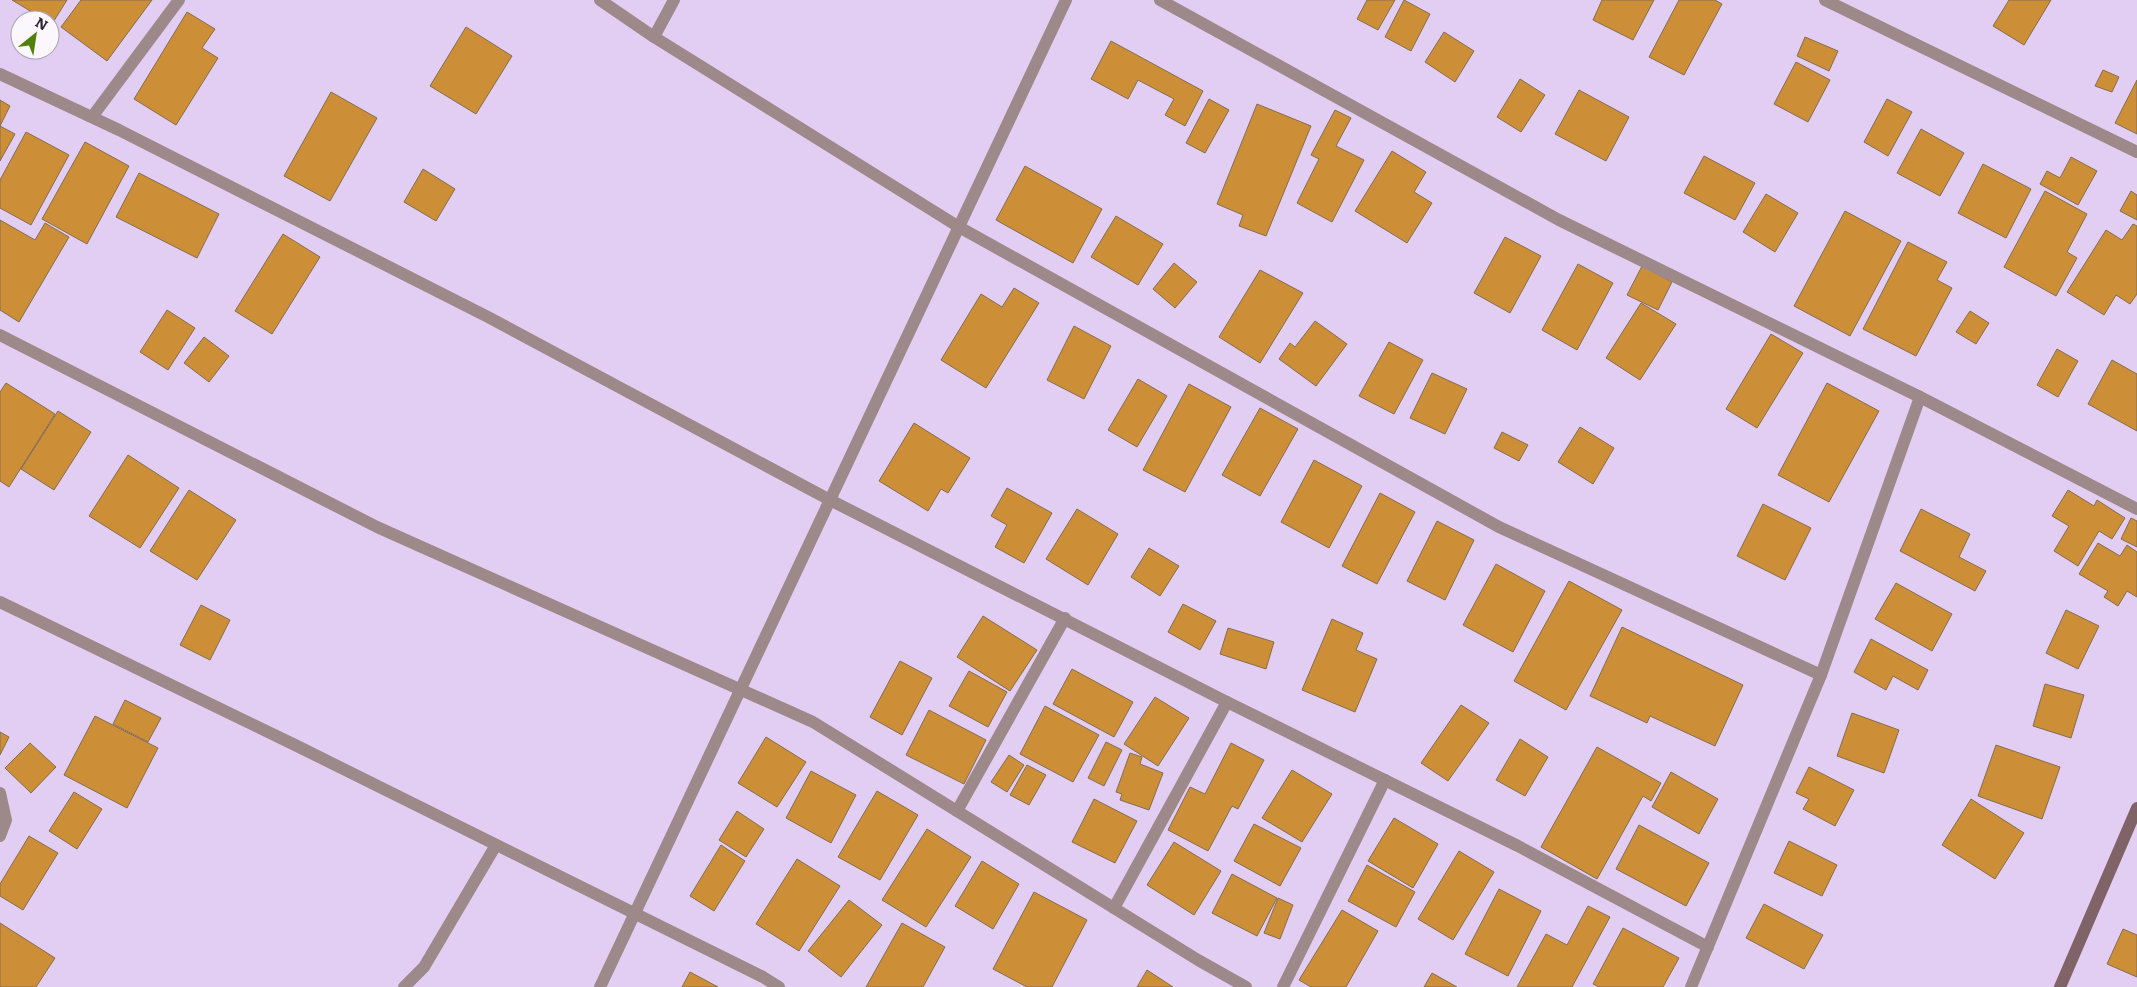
<svg xmlns="http://www.w3.org/2000/svg" width="2137" height="987" font-family="Literata,serif">
  <style>
    .building { fill: #cd8e38; stroke: #856c4e }
    .lines { fill: none; stroke-linecap: round; stroke-linejoin: round }
    .street { stroke: #9d888a; stroke-width: 12 }
    .secondary { stroke: #7f6366; stroke-width: 12 }
  </style>
  <rect width="100%" height="100%" fill="#e3cef3"/>
  <g class="building">
    <polygon points="12,0 67,0 52,24 50,20 45,20"/>
    <polygon points="81,0 152,0 107,61 61,27"/>
    <polygon points="1367,0 1395,0 1378,30 1357,19"/>
    <polygon points="1404,0 1430,14 1411,51 1385,37"/>
    <polygon points="1602,0 1654,0 1633,40 1593,20"/>
    <polygon points="1679,0 1715,0 1722,4 1684,75 1649,57"/>
    <polygon points="2009,0 2051,0 2024,45 1993,26"/>
    <polygon points="187,12 215,29 202,48 218,58 176,125 134,99"/>
    <polygon points="466,27 512,56 476,114 430,86"/>
    <polygon points="1444,32 1474,51 1455,82 1425,62"/>
    <polygon points="1805,37 1838,51 1829,71 1797,56"/>
    <polygon points="1111,41 1203,91 1185,126 1165,115 1174,99 1138,80 1128,99 1091,79"/>
    <polygon points="1796,62 1830,80 1808,122 1774,104"/>
    <polygon points="2103,70 2119,77 2112,92 2095,86"/>
    <polygon points="1520,79 1545,95 1521,132 1497,117"/>
    <polygon points="2137,80 2137,134 2115,123"/>
    <polygon points="1579,90 1629,117 1606,161 1555,134"/>
    <polygon points="331,92 377,118 330,201 284,176"/>
    <polygon points="1209,99 1229,110 1205,153 1186,143"/>
    <polygon points="1887,99 1912,112 1888,156 1864,142"/>
    <polygon points="0,100 10,106 0,126"/>
    <polygon points="1257,104 1311,126 1266,236 1239,226 1243,215 1217,204"/>
    <polygon points="1335,110 1351,118 1336,146 1364,160 1332,222 1297,203 1319,159 1311,155"/>
    <polygon points="0,126 15,134 0,161"/>
    <polygon points="1921,129 1964,153 1940,196 1897,173"/>
    <polygon points="26,132 69,155 31,225 0,208 0,180"/>
    <polygon points="85,142 129,166 87,244 42,219"/>
    <polygon points="1392,151 1426,172 1414,192 1432,203 1407,243 1355,211"/>
    <polygon points="1704,156 1755,183 1735,220 1684,193"/>
    <polygon points="2071,157 2097,171 2078,205 2040,184 2047,171 2060,178"/>
    <polygon points="1983,164 2031,189 2006,238 1958,213"/>
    <polygon points="1025,166 1102,209 1073,263 996,220"/>
    <polygon points="423,169 455,189 436,221 404,202"/>
    <polygon points="139,173 219,214 197,258 116,217"/>
    <polygon points="2045,191 2087,214 2067,252 2077,258 2056,296 2004,267"/>
    <polygon points="2131,191 2137,195 2137,220 2120,211"/>
    <polygon points="1766,194 1798,213 1775,252 1743,232"/>
    <polygon points="1845,211 1901,241 1850,336 1794,306"/>
    <polygon points="1116,216 1163,244 1138,285 1091,257"/>
    <polygon points="0,220 35,240 45,223 69,237 19,322 0,310"/>
    <polygon points="2133,224 2137,226 2137,294 2130,304 2116,295 2104,315 2067,292 2106,230 2122,240"/>
    <polygon points="283,234 320,257 272,334 235,311"/>
    <polygon points="1505,237 1541,256 1510,313 1474,293"/>
    <polygon points="1908,242 1947,262 1937,280 1952,288 1916,356 1863,329"/>
    <polygon points="1174,263 1197,282 1175,308 1153,289"/>
    <polygon points="1578,264 1613,283 1577,350 1542,330"/>
    <polygon points="1642,266 1672,282 1658,310 1627,295"/>
    <polygon points="1260,270 1303,293 1260,363 1219,337"/>
    <polygon points="1014,288 1039,303 986,388 941,360 981,294 1002,307"/>
    <polygon points="1641,303 1676,324 1640,380 1606,358"/>
    <polygon points="167,310 195,328 168,370 140,352"/>
    <polygon points="1970,311 1989,323 1976,344 1956,332"/>
    <polygon points="1315,321 1347,344 1316,386 1279,359 1290,343 1295,347"/>
    <polygon points="1074,326 1111,346 1084,399 1047,380"/>
    <polygon points="1771,334 1803,353 1757,428 1726,409"/>
    <polygon points="204,337 229,356 209,382 184,363"/>
    <polygon points="1389,342 1423,360 1394,414 1359,396"/>
    <polygon points="2057,349 2078,361 2058,397 2037,385"/>
    <polygon points="2112,360 2137,374 2137,431 2088,404"/>
    <polygon points="1432,373 1467,389 1445,434 1410,418"/>
    <polygon points="1138,379 1167,396 1137,447 1108,430"/>
    <polygon points="6,383 55,414 9,487 0,481 0,392"/>
    <polygon points="1827,383 1879,411 1829,502 1778,475"/>
    <polygon points="1189,384 1231,407 1185,492 1143,470"/>
    <polygon points="1260,408 1298,429 1260,496 1222,475"/>
    <polygon points="58,411 91,432 54,490 21,469"/>
    <polygon points="914,423 970,458 948,493 941,489 928,511 879,481"/>
    <polygon points="1580,427 1614,448 1593,484 1558,462"/>
    <polygon points="1502,432 1528,445 1519,461 1494,448"/>
    <polygon points="128,455 179,488 140,548 89,516"/>
    <polygon points="1314,460 1362,486 1329,548 1281,522"/>
    <polygon points="1007,488 1052,513 1024,563 995,547 1007,525 991,516"/>
    <polygon points="189,490 236,520 197,580 150,551"/>
    <polygon points="2068,490 2094,506 2097,500 2125,518 2112,539 2099,531 2078,566 2054,551 2069,526 2052,516"/>
    <polygon points="1380,493 1415,512 1377,584 1342,566"/>
    <polygon points="1763,504 1811,528 1785,580 1737,556"/>
    <polygon points="1077,509 1118,534 1088,585 1046,559"/>
    <polygon points="1921,509 1970,534 1959,557 1986,571 1975,591 1900,551"/>
    <polygon points="2131,518 2137,521 2137,547 2121,539"/>
    <polygon points="1437,521 1474,540 1445,600 1407,581"/>
    <polygon points="2098,543 2120,556 2127,545 2137,552 2137,597 2127,591 2118,606 2104,597 2108,591 2079,574"/>
    <polygon points="1149,548 1179,566 1160,596 1131,577"/>
    <polygon points="1496,564 1545,591 1513,652 1463,625"/>
    <polygon points="1569,581 1622,610 1566,710 1514,681"/>
    <polygon points="1896,583 1952,614 1932,651 1875,619"/>
    <polygon points="1183,604 1216,621 1200,650 1168,632"/>
    <polygon points="201,605 230,620 210,660 180,645"/>
    <polygon points="2066,610 2099,626 2078,669 2046,653"/>
    <polygon points="983,616 1037,650 1010,691 957,657"/>
    <polygon points="1332,619 1363,633 1356,650 1377,659 1355,712 1302,690"/>
    <polygon points="1622,627 1743,685 1715,746 1650,716 1647,723 1590,696"/>
    <polygon points="1228,628 1274,642 1266,669 1220,654"/>
    <polygon points="1871,639 1928,670 1918,690 1893,676 1886,690 1854,672"/>
    <polygon points="900,661 932,678 902,735 870,717"/>
    <polygon points="1072,669 1133,702 1114,737 1053,704"/>
    <polygon points="969,671 1007,692 988,727 949,706"/>
    <polygon points="2045,684 2084,695 2071,738 2033,726"/>
    <polygon points="1155,697 1189,718 1158,766 1124,744"/>
    <polygon points="125,700 161,718 148,742 113,724"/>
    <polygon points="1461,705 1489,723 1448,781 1421,763"/>
    <polygon points="1045,706 1099,735 1073,782 1020,754"/>
    <polygon points="929,710 986,740 964,784 906,755"/>
    <polygon points="1852,713 1899,730 1884,773 1837,756"/>
    <polygon points="95,716 158,748 127,808 64,775"/>
    <polygon points="0,732 9,737 0,755"/>
    <polygon points="766,737 806,762 777,807 738,783"/>
    <polygon points="1520,739 1548,757 1525,796 1496,780"/>
    <polygon points="1106,742 1122,750 1104,786 1088,778"/>
    <polygon points="30,743 56,767 31,793 5,768"/>
    <polygon points="1231,743 1264,760 1238,809 1232,806 1208,851 1168,830 1190,787 1205,794"/>
    <polygon points="1996,745 2060,767 2042,819 1978,796"/>
    <polygon points="1597,747 1661,783 1651,801 1643,796 1597,879 1541,847"/>
    <polygon points="1130,753 1142,757 1140,764 1163,773 1149,810 1120,800 1122,794 1116,792"/>
    <polygon points="1009,755 1024,765 1007,792 991,782"/>
    <polygon points="1027,765 1046,775 1029,805 1010,795"/>
    <polygon points="1809,767 1854,790 1835,826 1803,809 1809,799 1796,793"/>
    <polygon points="1292,770 1332,794 1302,842 1262,818"/>
    <polygon points="811,771 856,795 831,843 786,818"/>
    <polygon points="1671,772 1718,799 1699,834 1652,807"/>
    <polygon points="877,791 918,815 880,880 838,857"/>
    <polygon points="74,792 102,809 77,849 49,831"/>
    <polygon points="1094,799 1137,821 1115,863 1072,842"/>
    <polygon points="1971,799 2024,833 1995,879 1942,845"/>
    <polygon points="737,811 764,829 746,857 719,840"/>
    <polygon points="1394,818 1438,844 1413,888 1368,861"/>
    <polygon points="1254,824 1301,848 1280,886 1234,861"/>
    <polygon points="1639,825 1709,863 1686,906 1616,869"/>
    <polygon points="927,829 971,857 926,927 882,900"/>
    <polygon points="29,836 58,853 23,910 0,896 0,884"/>
    <polygon points="1789,841 1837,865 1822,896 1774,873"/>
    <polygon points="1174,842 1221,871 1194,915 1147,885"/>
    <polygon points="721,845 745,861 714,911 690,896"/>
    <polygon points="1459,851 1494,872 1453,940 1418,919"/>
    <polygon points="797,859 840,886 799,951 756,924"/>
    <polygon points="982,861 1019,884 993,929 955,906"/>
    <polygon points="1367,865 1415,892 1396,927 1348,901"/>
    <polygon points="1232,874 1277,898 1257,936 1212,913"/>
    <polygon points="1499,889 1541,911 1508,976 1465,954"/>
    <polygon points="1034,892 1087,920 1052,987 1027,987 993,969"/>
    <polygon points="1278,898 1293,905 1280,939 1264,933"/>
    <polygon points="849,900 882,925 841,977 808,951"/>
    <polygon points="1764,904 1823,935 1804,969 1746,938"/>
    <polygon points="1588,906 1610,917 1572,987 1517,987 1546,934 1567,945"/>
    <polygon points="1342,910 1378,931 1346,987 1311,987 1299,980"/>
    <polygon points="0,923 55,958 36,987 0,987"/>
    <polygon points="902,923 945,947 923,987 866,987"/>
    <polygon points="1623,928 1679,958 1663,987 1599,987 1593,984"/>
    <polygon points="2123,929 2137,935 2137,977 2107,964"/>
    <polygon points="1147,970 1173,987 1137,987"/>
    <polygon points="690,972 718,987 682,987"/>
    <polygon points="1432,973 1457,987 1424,987"/>
  </g>
  <g class="lines">
    <g class="street">
      <polyline points="600,0 654,37 959,227 1499,527 1821,675"/>
      <polyline points="1160,0 1559,220 1920,397 2137,509"/>
      <polyline points="1825,0 2137,152"/>
      <polyline points="654,37 674,0"/>
      <polyline points="0,74 119,130 488,317 830,500 1227,702 1518,846 1708,947"/>
      <polyline points="92,117 179,0"/>
      <polyline points="0,335 377,527 813,722 1198,960 1246,987"/>
      <polyline points="0,602 295,745 763,977 779,987"/>
      <polyline points="0,793 6,820 0,836"/>
      <polyline points="957,811 1065,618"/>
      <polyline points="1114,908 1227,702"/>
      <polyline points="404,987 424,967 496,845"/>
      <polyline points="600,987 1066,0"/>
      <polyline points="1283,987 1385,780"/>
      <polyline points="1691,987 1821,675 1920,397"/>
    </g>
    <polyline class="secondary" points="2060,987 2137,808"/>
  </g>
  <g transform="translate(35 35) rotate(30)"><circle r="24" fill="#fbf7fe" stroke="#a8a3ac"/>
  <path d="M0-4L9 19L0 12L-9 19Z" fill="#507f0a"/>
  <text y="-8" font-size="14" font-weight="bold" text-anchor="middle" fill="#2c2432">N</text>
  </g>
</svg>
